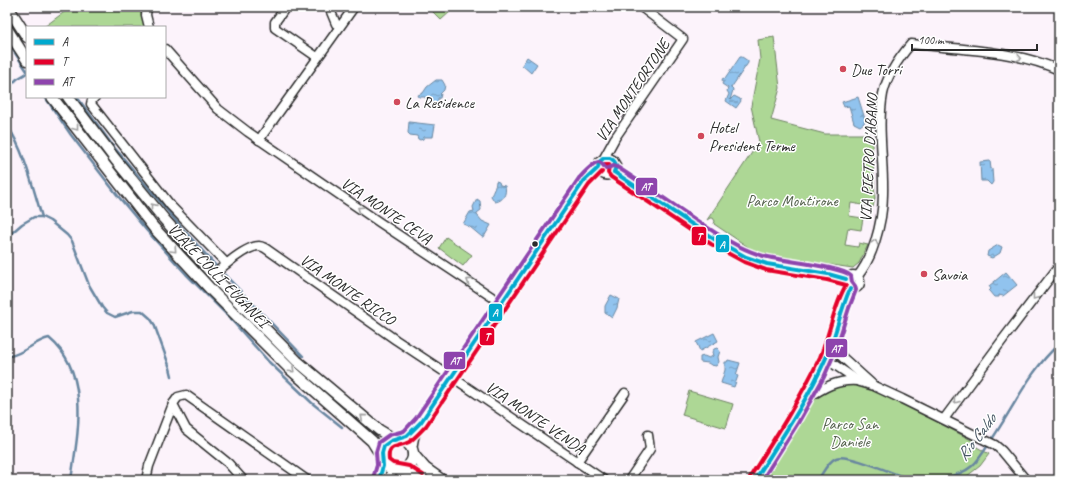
<svg xmlns="http://www.w3.org/2000/svg" width="1066" height="487" font-family="Caveat,sans-serif">
  <style>
    .green { fill: #add795; stroke: #6c8160 }
    .water { fill: url(#water-ripples); stroke: #6886a0 }
    .lines { fill: none; stroke-linecap: round; stroke-linejoin: round }
    .stream { stroke: #6886a0; stroke-width: 2.5 }
    .minor-casing { stroke: #2b2b2b; stroke-width: 11 }
    .major-casing { stroke: #2b2b2b; stroke-width: 13 }
    .minor { stroke: #fff; stroke-width: 8 }
    .major { stroke: #fff; stroke-width: 10 }
    .bus-1-casing { stroke: #fff; stroke-width: 7 }
    .bus-2-casing { stroke: #fff; stroke-width: 7 }
    .bus-3-casing { stroke: #fff; stroke-width: 7 }
    .bus-1 { stroke: #00a9ce; stroke-width: 4 }
    .bus-2 { stroke: #e4002b; stroke-width: 4 }
    .bus-3 { stroke: #8e44ad; stroke-width: 4 }
    .oneway { stroke: #a0a0a0 }
    .poi-dot { fill: #d1495b; stroke: #fff; stroke-width: 1.5 }
    .bus-dot { fill: #2b2b2b; stroke: #fff; stroke-width: 1.5 }
    .labels { text-anchor: middle; stroke-width: 3; stroke-linejoin: round; paint-order: stroke }
    .poi-label { font-size: 16px; fill: #2b2b2b; stroke: #fff; text-anchor: start }
    .street-label { font-size: 16px; fill: #2b2b2b; stroke: #fff }
    .park-label { font-size: 16px; fill: #525f4b; stroke: #fff }
    .water-label { font-size: 17px; font-style: italic; fill: #4a5966; stroke: #fff }
    .line-badge { stroke: #fff; stroke-width: 1.5 }
    .badge-label { font-size: 11px; text-anchor: middle; font-weight: bold; fill: #fff }
  </style>
  <defs>
    <pattern id="water-ripples" width="26" height="14" patternUnits="userSpaceOnUse"><rect width="26" height="14" fill="#91c3ee"/><path d="M2 4q2-2 4 0t4 0M15 11q2-2 4 0t4 0" fill="none" stroke="#779fc1"/></pattern>
  </defs>
  <rect width="100%" height="100%" fill="#fcf3fb"/>
  <filter id="ink" filterUnits="userSpaceOnUse"><feTurbulence type="fractalNoise" baseFrequency=".025" numOctaves="2"/><feDisplacementMap in="SourceGraphic" scale="8" xChannelSelector="R" yChannelSelector="G"/><feConvolveMatrix kernelMatrix="1 2 1 2 8 2 1 2 1" color-interpolation-filters="sRGB"/></filter>
  <g filter="url(#ink)">
    <g class="green">
      <polygon points="71,7 142,7 141,14 145,27 44,27"/>
      <polygon points="428,7 447,7 451,11 441,20"/>
      <polygon points="774,37 780,88 771,120 825,134 870,134 868,137 867,141 872,144 875,198 873,207 851,203 849,216 863,218 861,230 848,228 845,245 858,247 859,243 868,245 859,263 853,268 783,258 760,253 751,249 714,224 715,221 713,218 710,218 707,220 759,142 751,106 760,59 758,40"/>
      <polygon points="446,237 472,255 463,266 439,248"/>
      <path d="M847,384C870,386 892,399 913,409C933,420 953,430 973,441L975,446L989,454L980,466L962,480H762L813,402C824,389 831,387 847,384Z"/>
      <polygon points="689,391 733,404 726,428 682,415"/>
    </g>
    <g class="water">
      <polygon points="527,57 537,64 531,73 522,65"/>
      <polygon points="740,57 742,57 748,61 748,63 731,88 733,90 730,100 734,96 740,99 741,101 736,108 726,101 729,94 727,91 728,88 722,84 723,82 722,80 723,78 725,79"/>
      <polygon points="436,80 442,80 445,85 444,90 440,94 441,94 440,98 438,98 438,103 434,106 431,105 425,97 419,97 418,95 423,93 427,87"/>
      <polygon points="858,97 865,119 864,123 860,126 854,123 849,106 844,107 842,102"/>
      <polygon points="409,122 435,125 433,137 424,137 423,139 420,140 418,139 417,136 410,135 408,133"/>
      <polygon points="990,161 991,169 992,169 993,182 991,185 987,181 981,181 980,162"/>
      <path d="M496,181L499,182L500,185L505,186C507,194 503,201 495,202L491,196C493,191 496,187 496,181Z"/>
      <polygon points="477,199 480,201 481,210 477,213 477,215 482,221 491,225 484,237 482,237 470,227 463,224 470,212 474,211 473,207"/>
      <polygon points="998,245 1002,247 1000,253 992,258 987,256 988,251"/>
      <polygon points="1006,272 1017,285 1003,296 999,295 999,297 994,297 989,291 991,289 989,286"/>
      <polygon points="611,295 619,299 617,308 612,318 605,313 605,306"/>
      <polygon points="714,333 718,341 700,351 696,342"/>
      <polygon points="717,348 720,351 718,357 719,362 716,366 711,365 708,363 700,362 700,357 704,356 709,358 713,356 712,352 714,349"/>
      <polygon points="728,360 740,363 736,375 738,376 734,387 721,383 725,370 725,362 727,362"/>
    </g>
    <g class="lines">
      <g class="stream">
        <polyline points="7,41 27,71"/>
        <polyline points="7,89 17,79 27,73"/>
        <polyline points="45,97 71,135 118,196 147,231 186,274 227,315 269,362 312,403 342,427"/>
        <polyline points="77,97 113,146 182,228 217,267"/>
        <path d="M7,125C24,150 33,188 42,217"/>
        <polyline points="7,237 22,224 34,217 42,217 50,221 67,235 72,241 89,285 102,307 107,313 115,317 133,311 142,311 150,318 154,324 170,368 172,376"/>
        <polyline points="225,275 303,356"/>
        <path d="M7,354L10,356C25,353 35,341 49,338C91,373 78,432 71,480"/>
        <path d="M818,480C823,473 828,461 836,458C847,453 894,474 907,478C926,482 957,479 972,466C979,460 985,450 990,442C1013,409 1029,371 1059,344"/>
      </g>
      <g class="minor-casing">
        <g id="minor">
          <polyline points="147,7 146,15 149,27"/>
          <polyline points="286,7 275,22 275,28 317,57"/>
          <polyline points="329,7 336,24 340,26"/>
          <polyline points="165,49 218,109 248,132 379,222 501,303"/>
          <polyline points="95,97 92,100 91,104 171,206 226,263"/>
          <polyline points="259,140 354,7"/>
          <path d="M604,158L607,157L613,160L616,165L615,171C610,177 604,177 599,171L598,165L599,162L604,158L615,138L683,39L641,7"/>
          <polyline points="614,172 714,239 746,257 767,264 828,274 846,279"/>
          <circle cx="853" cy="282" r="7"/>
          <path d="M214,275C222,267 246,246 259,246C261,246 263,247 265,248L396,340L452,377L604,480"/>
          <path d="M857,277C866,266 871,255 875,242C880,226 883,210 883,194C884,160 877,127 883,94C887,75 899,58 911,44C958,49 1016,50 1059,70"/>
          <polyline points="831,347 872,384"/>
          <polyline points="826,359 860,382 874,386 902,399 995,445 1002,451 1026,480"/>
          <path d="M806,399C823,388 837,379 858,381"/>
          <polyline points="944,419 1004,338 1059,266"/>
          <polyline points="399,439 407,436 421,422 584,181 598,168"/>
          <polyline points="412,449 414,438 419,426"/>
          <polyline points="577,462 625,393"/>
          <polyline points="146,480 149,466 173,404"/>
          <polyline points="243,480 228,463 186,429 173,404 178,397 186,395 307,480"/>
          <polyline points="379,480 383,463"/>
          <polyline points="385,480 394,471"/>
          <polyline points="629,480 650,449 648,435"/>
          <path d="M755,480C780,440 807,401 826,358C836,336 839,311 850,289"/>
        </g>
      </g>
      <g class="major-casing">
        <g id="major">
          <polyline points="8,7 27,37"/>
          <polyline points="7,29 27,60"/>
          <polyline points="52,97 154,228 214,293 290,369 372,441 382,457"/>
          <polyline points="68,97 115,159 164,219 222,285 297,361 379,430 394,439"/>
          <polyline points="413,454 425,468 442,480"/>
          <path d="M399,471C410,468 418,456 410,446C399,431 376,444 383,461C388,472 397,469 406,472C411,474 416,477 420,480"/>
        </g>
      </g>
      <use href="#minor" class="minor"/>
      <use href="#major" class="major"/>
      <g class="bus-1-casing">
        <g id="bus-1">
          <polyline points="614,172 714,239 746,257 767,264 828,274 846,279"/>
          <path d="M379,480L383,466L382,453L384,446L391,441L407,436L421,422L584,181L598,168L599,162L604,158H610C616,161 617,166 614,172"/>
          <path d="M755,480C780,440 807,401 826,358C836,336 840,311 850,289"/>
        </g>
      </g>
      <g class="bus-2-casing">
        <g id="bus-2">
          <path d="M604,164L609,165L608,173L611,177L711,244L744,262L766,270L827,280L846,285C833,307 830,334 820,357C800,399 775,438 750,477"/>
          <path d="M423,475L409,466L393,463L389,460C387,443 398,448 409,442C415,438 421,431 426,426L589,185L602,172"/>
        </g>
      </g>
      <g class="bus-3-casing">
        <path id="bus-3" d="M373,478L377,465L376,452L379,442L389,435L404,431L416,418L579,178C583,174 594,161 599,162C603,163 604,167 606,169L613,166L617,167C642,183 668,201 693,218C714,232 735,247 760,255C777,261 842,266 851,276L852,282L855,286L856,290L849,308L835,352L824,377L798,423L762,480"/>
      </g>
      <use href="#bus-1" class="bus-1"/>
      <use href="#bus-2" class="bus-2"/>
      <use href="#bus-3" class="bus-3"/>
    </g>
    <defs><path id="oneway-chevron" d="M-2-3.5L2.5 0L-2 3.5" fill="none" stroke-width="1.6" stroke-linecap="round" stroke-linejoin="round"/></defs>
    <g class="oneway">
      <use href="#oneway-chevron" transform="translate(1019 58) rotate(12)"/>
      <use href="#oneway-chevron" transform="translate(76 128) rotate(53)"/>
      <use href="#oneway-chevron" transform="translate(153 206) rotate(-129)"/>
      <use href="#oneway-chevron" transform="translate(360 209) rotate(-146)"/>
      <use href="#oneway-chevron" transform="translate(875 242) rotate(-73)"/>
      <use href="#oneway-chevron" transform="translate(174 250) rotate(47)"/>
      <use href="#oneway-chevron" transform="translate(469 281) rotate(-147)"/>
      <use href="#oneway-chevron" transform="translate(1035 297) rotate(128)"/>
      <use href="#oneway-chevron" transform="translate(292 370) rotate(43)"/>
      <use href="#oneway-chevron" transform="translate(956 401) rotate(127)"/>
      <use href="#oneway-chevron" transform="translate(363 417) rotate(-140)"/>
    </g>
  </g>
  <g class="poi-dot">
    <circle cx="843" cy="69" r="4"/>
    <circle cx="397" cy="102" r="4"/>
    <circle cx="701" cy="136" r="4"/>
    <circle cx="924" cy="274" r="4"/>
  </g>
  <circle class="bus-dot" cx="535" cy="244" r="3.5"/>
  <g class="labels">
    <g class="poi-label">
      <text x="851" y="75">Due Torri</text>
      <text x="405" y="108">La Residence</text>
      <text x="709" y="133">Hotel<tspan x="709" dy="18">President Terme</tspan></text>
      <text x="932" y="280">Savoia</text>
    </g>
    <g class="street-label">
      <text transform="translate(632 90) rotate(-56)" y="6">VIA MONTEORTONE</text>
      <text transform="translate(868 158) rotate(-87)" y="6">VIA PIETRO D'ABANO</text>
      <text transform="translate(387 210) rotate(34)" y="6">VIA MONTE CEVA</text>
      <text transform="translate(219 275) rotate(46)" y="6">VIALE COLLI EUGANEI</text>
      <text transform="translate(348 289) rotate(35)" y="6">VIA MONTE RICCO</text>
      <text transform="translate(536 417) rotate(34)" y="6">VIA MONTE VENDA</text>
    </g>
    <g class="park-label">
      <text x="792" y="206">Parco Montirone</text>
      <text x="850" y="429">Parco San<tspan x="850" dy="18">Daniele</tspan></text>
    </g>
    <g class="water-label">
      <text transform="translate(976 437) rotate(-53)" y="6">Rio Caldo</text>
    </g>
  </g>
  <g class="line-badge">
    <rect x="635" y="177" width="23" height="19" rx="4" fill="#8e44ad"/>
    <rect x="691" y="226" width="16" height="20" rx="4" fill="#e4002b"/>
    <rect x="715" y="234" width="15" height="19" rx="4" fill="#00a9ce"/>
    <rect x="488" y="303" width="15" height="19" rx="4" fill="#00a9ce"/>
    <rect x="479" y="327" width="16" height="19" rx="4" fill="#e4002b"/>
    <rect x="825" y="338" width="23" height="20" rx="4" fill="#8e44ad"/>
    <rect x="443" y="351" width="23" height="19" rx="4" fill="#8e44ad"/>
  </g>
  <g class="badge-label">
    <text x="646" y="190">AT</text>
    <text x="699" y="240">T</text>
    <text x="722" y="248">A</text>
    <text x="495" y="316">A</text>
    <text x="487" y="340">T</text>
    <text x="836" y="352">AT</text>
    <text x="455" y="364">AT</text>
  </g>
  <rect width="1066" height="487" fill="none" stroke="#fff" stroke-width="24"/>
  <rect x="12" y="12" width="1042" height="463" fill="none" stroke="#2b2b2b" stroke-width="1.5" filter="url(#ink)"/>
  <rect x="26" y="26" width="140" height="72" fill="#ffffff" stroke="#aaaaaa"/>
  <rect x="34" y="39" width="20" height="6" fill="#00a9ce" stroke="#aaaaaa"/>
  <text x="62" y="46" font-size="12" fill="#2b2b2b">A</text>
  <rect x="34" y="59" width="20" height="6" fill="#e4002b" stroke="#aaaaaa"/>
  <text x="62" y="66" font-size="12" fill="#2b2b2b">T</text>
  <rect x="34" y="79" width="20" height="6" fill="#8e44ad" stroke="#aaaaaa"/>
  <text x="62" y="86" font-size="12" fill="#2b2b2b">AT</text>
  <path d="M912 44v6h125v-6" fill="none" stroke="#2b2b2b" stroke-width="2"/>
  <text x="918" y="44" font-size="12" fill="#2b2b2b" stroke="#ffffff" stroke-width="3" paint-order="stroke">100 m</text>
</svg>
